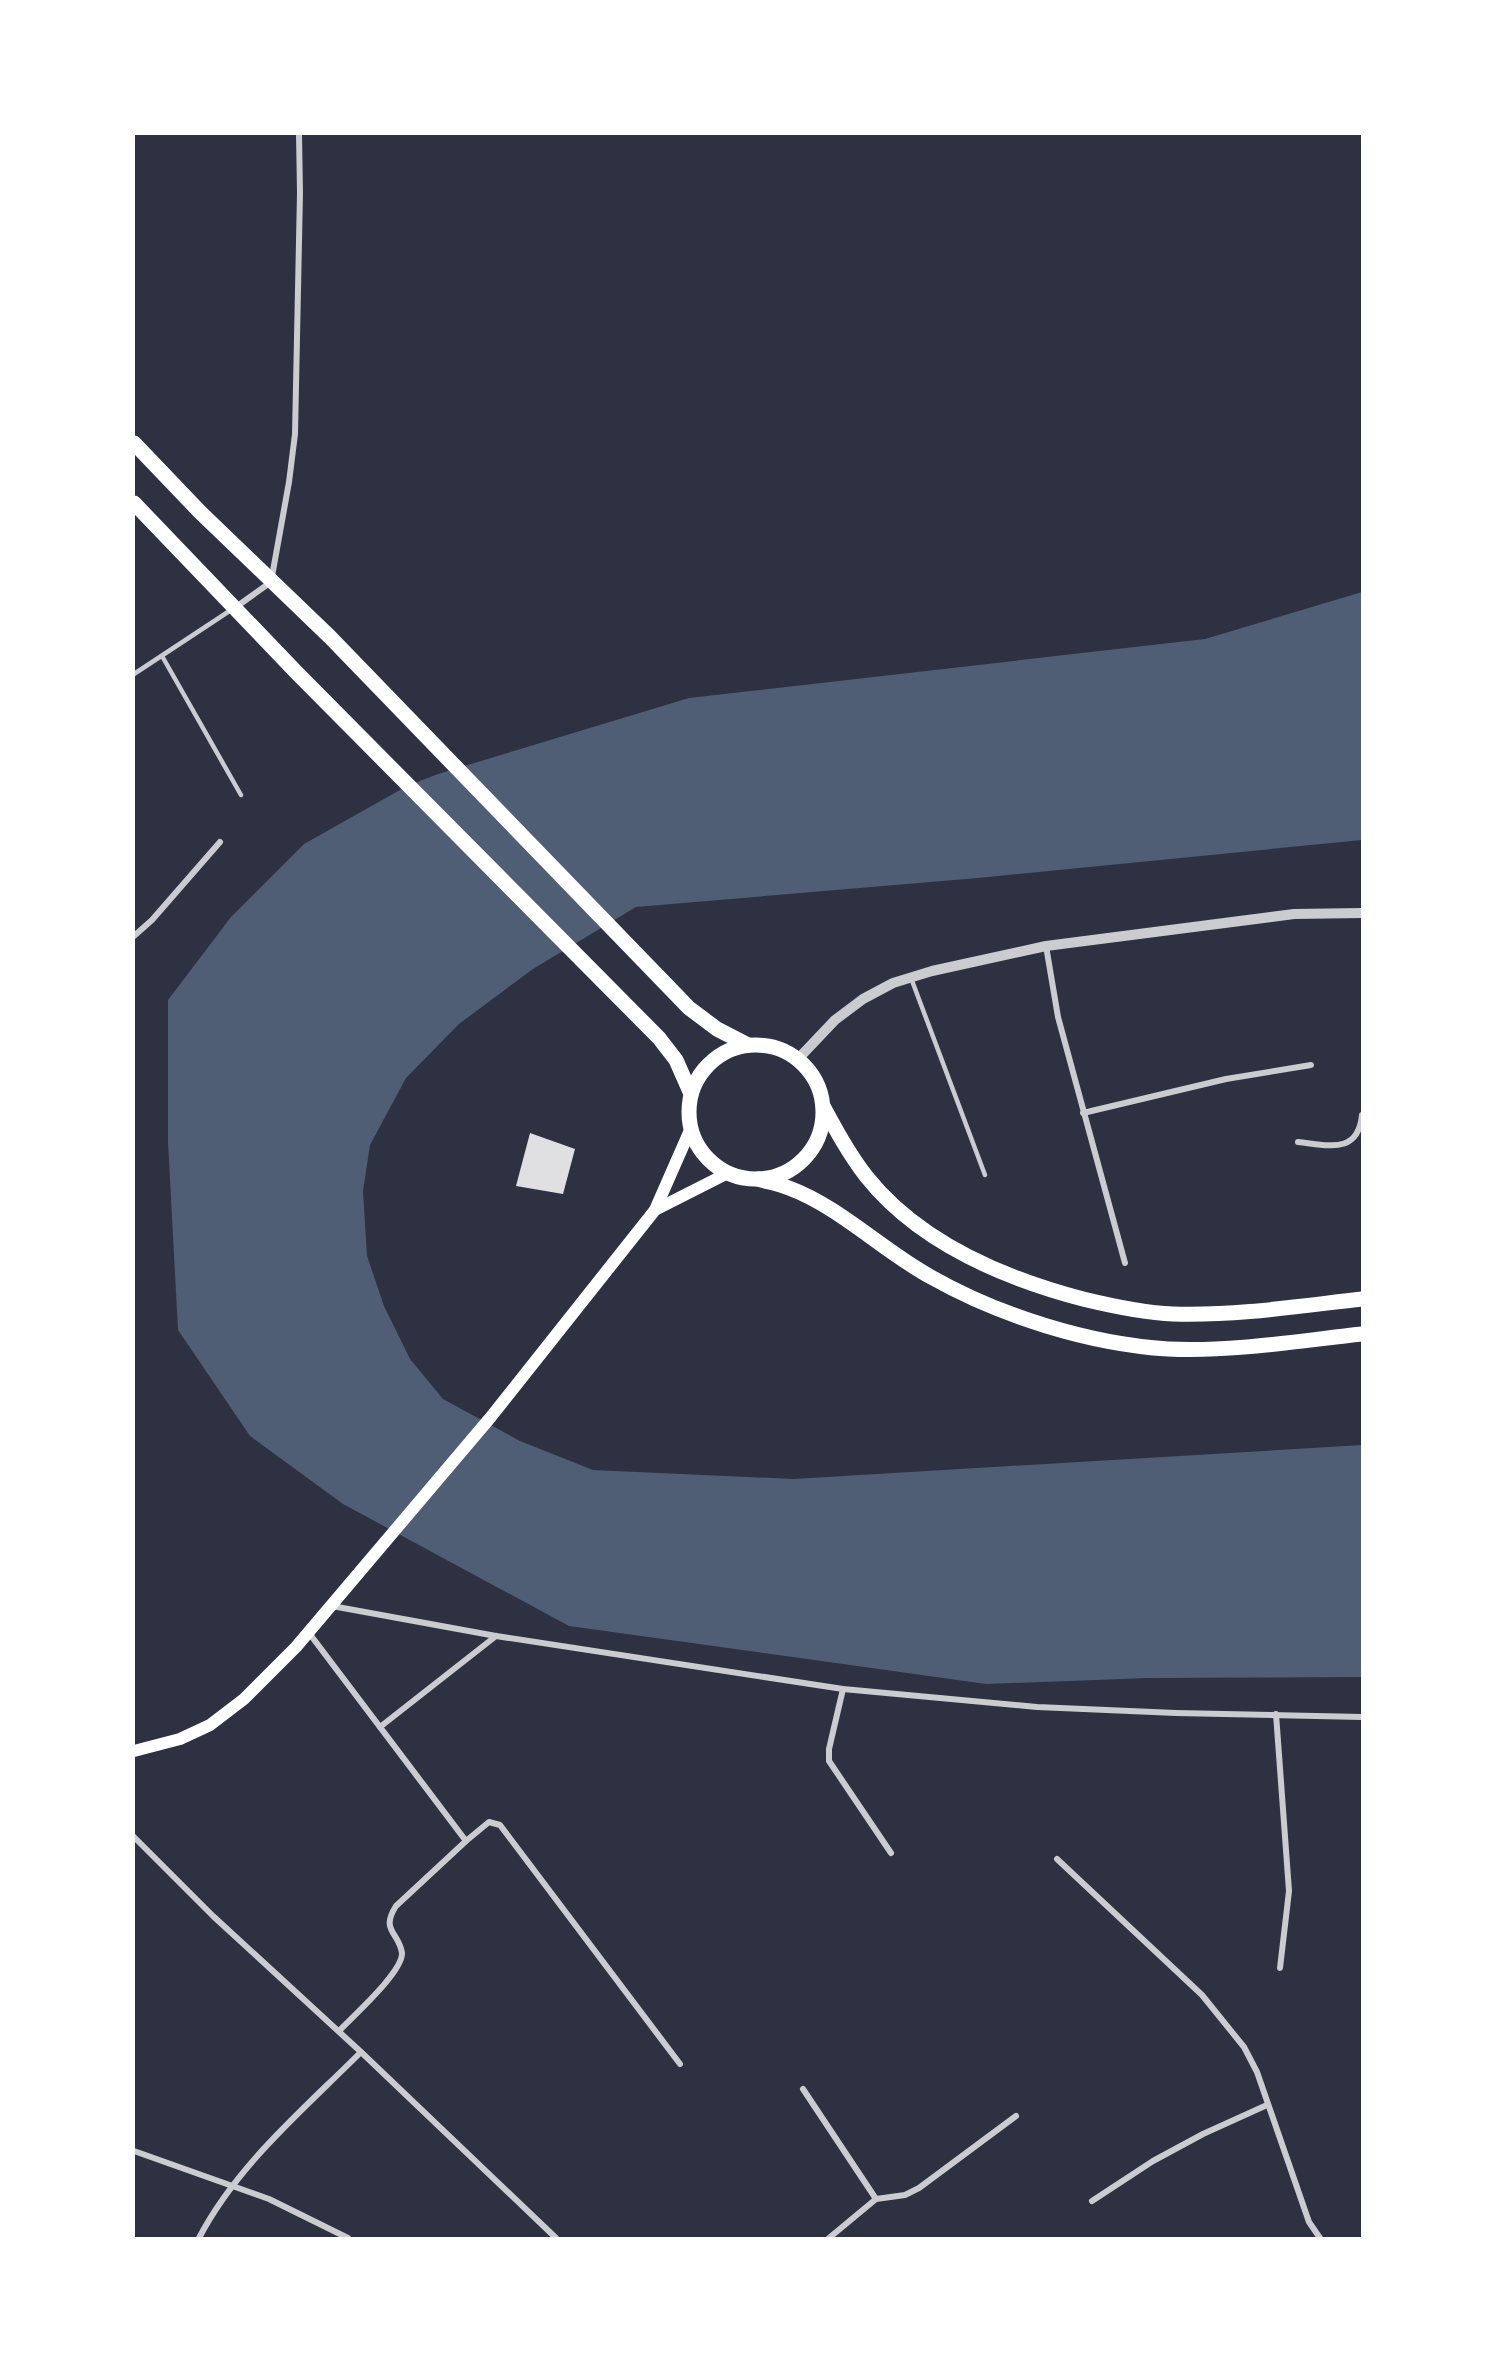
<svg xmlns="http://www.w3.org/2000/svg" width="1496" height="2372" font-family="'Open Sans',sans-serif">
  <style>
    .water { fill: #4f5d75 }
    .building { fill: #e0e0e3 }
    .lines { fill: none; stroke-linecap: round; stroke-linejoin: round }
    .service { stroke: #caccd0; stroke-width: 4.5 }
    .minor { stroke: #caccd0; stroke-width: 6 }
    .tertiary { stroke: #caccd0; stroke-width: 10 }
    .secondary { stroke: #fff; stroke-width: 12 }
    .primary { stroke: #fff; stroke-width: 15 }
  </style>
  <rect width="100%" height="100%" fill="#2d3142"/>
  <polygon class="water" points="1362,592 1362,840 978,878 636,907 533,969 459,1024 406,1078 370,1145 363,1191 367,1256 384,1306 410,1359 443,1399 520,1441 593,1470 794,1479 1362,1445 1362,1677 1148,1678 986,1684 569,1626 343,1504 250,1436 178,1330 168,1142 168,1000 231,917 304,844 407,786 438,774 689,698 1205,639"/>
  <polygon class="building" points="530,1133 575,1149 563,1194 516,1186"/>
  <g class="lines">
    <g class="service">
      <polyline points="162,656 241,795"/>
      <polyline points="134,674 231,610"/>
      <polyline points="911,978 985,1175"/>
    </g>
    <g class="minor">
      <polyline points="236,607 271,582 289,482 295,434 300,193 299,134"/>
      <polyline points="134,936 152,920 220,842"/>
      <polyline points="1046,946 1058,1017 1125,1263"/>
      <polyline points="1083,1113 1226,1079 1311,1065"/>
      <path d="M1298,1142C1328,1145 1358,1155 1362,1115"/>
      <polyline points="332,1606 496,1636 843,1689 1037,1707 1176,1713 1362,1717"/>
      <polyline points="309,1633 466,1841 489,1822 500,1825 680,2064"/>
      <polyline points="843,1689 829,1749 829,1761 891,1853"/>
      <polyline points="1276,1714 1289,1891 1280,1968"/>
      <polyline points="380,1727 496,1636"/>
      <polyline points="134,1837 213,1916 361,2052 556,2238"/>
      <polyline points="1057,1859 1202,1995 1244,2047 1257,2072 1309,2222 1320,2238"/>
      <path d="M339,2031C352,2017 403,1972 402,1953C399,1932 380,1931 396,1906L466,1841"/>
      <polyline points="803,2089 876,2199"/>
      <polyline points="134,2151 269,2199 348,2238"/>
      <polyline points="1092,2201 1153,2161 1203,2134 1267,2105"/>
      <path d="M199,2238C237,2165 303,2110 361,2052"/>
      <polyline points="829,2238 876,2199 905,2195 919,2188 1016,2116"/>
    </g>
    <polyline class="tertiary" points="798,1059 835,1020 863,999 893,983 932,971 1046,946 1294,914 1362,913"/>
    <g class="secondary">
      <polyline points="655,1210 728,1173"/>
      <polyline points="134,1751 180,1739 210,1725 244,1699 296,1647 490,1418 655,1210 691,1128"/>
    </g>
    <g class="primary">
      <polyline points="134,443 199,511 330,637 689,1008 717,1029 748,1045"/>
      <polyline points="134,503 297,673 659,1038 676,1060 691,1094"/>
      <circle cx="756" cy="1112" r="67"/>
      <path d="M823,1106C836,1130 849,1154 866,1176C919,1243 1003,1278 1083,1299C1112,1306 1143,1313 1173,1314C1236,1316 1300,1306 1362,1299"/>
      <path d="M758,1179C768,1182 779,1184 789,1188C840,1207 883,1251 931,1277C1000,1316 1089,1344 1168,1349C1232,1352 1298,1341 1362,1334"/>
    </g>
  </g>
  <rect width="1496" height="2372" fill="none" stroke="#ffffff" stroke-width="270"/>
</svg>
